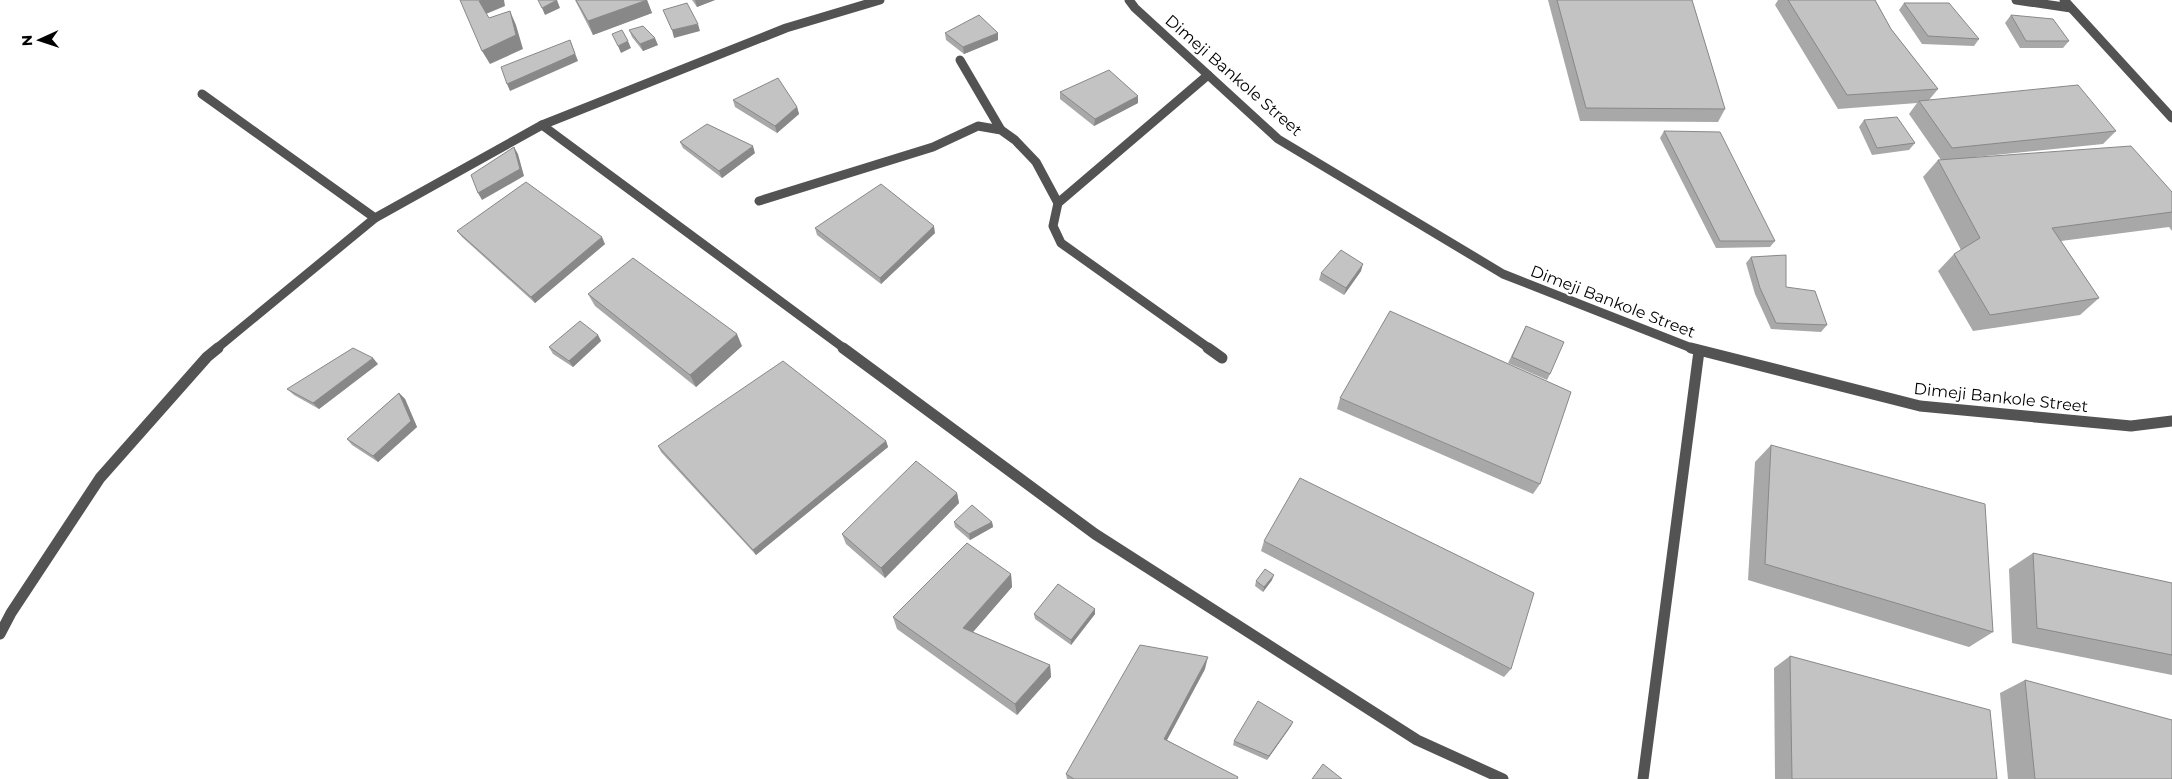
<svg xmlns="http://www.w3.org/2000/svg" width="2172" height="779" font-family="Montserrat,sans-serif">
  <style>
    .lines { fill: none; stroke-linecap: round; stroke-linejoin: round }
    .service { stroke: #535353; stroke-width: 9 }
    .minor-far1 { stroke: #535353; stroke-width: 9 }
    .minor { stroke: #535353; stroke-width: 11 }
    .wall { fill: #a8a8a8 }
    .shaded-wall { fill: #888 }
    .building { fill: #c3c3c3; stroke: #888 }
    .labels { text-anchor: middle; stroke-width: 4; stroke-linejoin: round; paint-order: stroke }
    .street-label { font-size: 16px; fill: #000; stroke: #fff }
  </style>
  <rect width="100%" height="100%" fill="#fff"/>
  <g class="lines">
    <polyline class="service" points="202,94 375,218"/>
    <g class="minor-far1">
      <polyline points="1129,0 1135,8 1278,139 1503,274 1694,349"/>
      <polyline points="2016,0 2071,8"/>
      <polyline points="2064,0 2172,118"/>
      <polyline points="960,60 1001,130"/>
      <polyline points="1208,75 1058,203 1053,226 1061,243 1210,349"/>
      <polyline points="542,125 845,349"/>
      <polyline points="759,201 933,147 978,126 1001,130 1015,140 1036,162 1058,203"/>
      <polyline points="216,349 375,218 542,125 786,28 880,0"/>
    </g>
    <g class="minor">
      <polyline points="843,348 1095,534 1417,740 1503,779"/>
      <polyline points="1208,348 1222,358"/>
      <polyline points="1691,348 1920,406 2131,426 2172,421"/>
      <polyline points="0,634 11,613 100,478 207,357 218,348"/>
      <polyline points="1643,779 1699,351"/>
    </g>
  </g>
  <g class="wall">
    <polygon points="575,0 647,0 652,13 593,35"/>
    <polygon points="692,0 715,0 697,7"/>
    <polygon points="1548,0 1692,0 1725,109 1718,122 1580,121"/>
    <polygon points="1778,0 1875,0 1891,29 1938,89 1929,100 2116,131 2103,144 1975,157 2172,192 2172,231 2169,227 2061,241 2099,298 2080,315 1973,331 1938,271 1954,254 1961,250 1923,177 1938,160 1941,160 1909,114 1917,103 1838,109 1775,5"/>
    <polygon points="1904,3 1979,39 1974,46 1922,44 1899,10"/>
    <polygon points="2011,15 2069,41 2063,48 2020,48 2005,23"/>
    <polygon points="629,30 658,45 643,51 632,37"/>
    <polygon points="945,33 998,33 998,40 964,54 946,40"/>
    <polygon points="1060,92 1138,103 1094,126 1060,99"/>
    <polygon points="733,100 797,107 799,114 777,133 735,107"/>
    <polygon points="1864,120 1915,143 1909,150 1872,155 1859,127"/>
    <polygon points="1664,131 1775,241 1770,247 1716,248 1660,138"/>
    <polygon points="680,142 755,153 722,178 683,148"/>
    <polygon points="815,228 935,233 881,284 817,235"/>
    <polygon points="457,231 605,244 535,303 462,237"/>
    <polygon points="1751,257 1786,287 1827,325 1821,332 1771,329 1755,294 1746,263"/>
    <polygon points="1361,271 1344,295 1319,280 1321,273"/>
    <polygon points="588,294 742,346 696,387 595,306"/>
    <polygon points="1526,326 1550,374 1547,380 1508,363"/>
    <polygon points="598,335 601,341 573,367 553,354 549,347"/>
    <polygon points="378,364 319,409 294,395 287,389"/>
    <polygon points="399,393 405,399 417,427 378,462 352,445 347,439"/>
    <polygon points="1340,398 1540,484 1533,494 1337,409"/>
    <polygon points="886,441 888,447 756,555 661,452 658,446"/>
    <polygon points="1771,445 1993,632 1969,647 1748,580 1755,462"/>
    <polygon points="957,493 959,503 885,578 846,544 842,534"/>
    <polygon points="954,522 992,522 993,527 970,540 955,527"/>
    <polygon points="1264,541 1511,669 1504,677 1261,551"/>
    <polygon points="2033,553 2172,583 2172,675 2012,643 2009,569"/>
    <polygon points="1011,574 1012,587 973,632 1050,665 1051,677 1017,715 897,629 893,617"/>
    <polygon points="1272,580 1263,592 1255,586 1256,581"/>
    <polygon points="1095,609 1095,614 1071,645 1035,619 1034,614"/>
    <polygon points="1790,656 1997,779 1775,779 1774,668"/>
    <polygon points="1205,669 1167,740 1237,779 1067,779 1066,774"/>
    <polygon points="2025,680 2172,779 2008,779 2000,693"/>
    <polygon points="1291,726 1267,760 1233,745 1234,741"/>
  </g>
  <g class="shaded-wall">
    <polygon points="481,0 504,0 505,6 486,14 479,1"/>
    <polygon points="557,0 560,8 545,15 542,8"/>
    <polygon points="647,0 652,13 593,35 588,21"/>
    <polygon points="695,0 715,0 697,7"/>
    <polygon points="510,11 516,25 523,49 490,64 482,51"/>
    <polygon points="698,24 700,31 674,38 672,30"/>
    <polygon points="998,33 998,40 964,54 963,47"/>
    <polygon points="655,38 658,45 643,51 640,44"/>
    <polygon points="570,40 578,61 510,91 507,84"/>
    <polygon points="628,41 631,48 621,53 618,46"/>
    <polygon points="1138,96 1138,103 1094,126 1095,119"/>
    <polygon points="797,107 799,114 777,133 775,126"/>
    <polygon points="753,146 755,153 722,178 719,171"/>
    <polygon points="514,147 518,154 524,176 482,200 478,193"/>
    <polygon points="934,226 935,233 881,284 880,278"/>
    <polygon points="602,237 605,244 535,303 531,297"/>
    <polygon points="1363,264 1361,271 1344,295 1346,288"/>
    <polygon points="737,334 742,346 696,387 690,375"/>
    <polygon points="598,335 601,341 573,367 569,361"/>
    <polygon points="373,358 378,364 319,409 313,403"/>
    <polygon points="399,393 405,399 417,427 378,462 373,456"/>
    <polygon points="886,441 888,447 756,555 753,550"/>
    <polygon points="957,493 959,503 885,578 881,568"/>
    <polygon points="992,522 993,527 970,540 969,534"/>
    <polygon points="1011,574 1012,587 966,640 963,628"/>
    <polygon points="1274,575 1272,580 1263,592 1264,587"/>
    <polygon points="1095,609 1095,614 1071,645 1071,640"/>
    <polygon points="1208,657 1205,669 1162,749 1164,739"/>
    <polygon points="1050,665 1051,677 1017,715 1015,704"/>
    <polygon points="1293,722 1291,726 1267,760 1269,756"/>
  </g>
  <g class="building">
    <polygon points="460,0 481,0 479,1 489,18 510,11 516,35 482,51"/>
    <polygon points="538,0 557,0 542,8"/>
    <polygon points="576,0 647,0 588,21"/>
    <polygon points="1557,0 1692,0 1725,109 1586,108"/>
    <polygon points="1788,0 1875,0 1891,29 1938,89 1847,95"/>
    <polygon points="687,3 698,24 672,30 663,10"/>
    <polygon points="1904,3 1949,3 1979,39 1928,36"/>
    <polygon points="979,15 998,33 963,47 945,33"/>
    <polygon points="2011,15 2053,19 2069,41 2026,41"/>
    <polygon points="643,26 655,38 640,44 629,30"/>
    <polygon points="622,30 628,41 618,46 612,34"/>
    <polygon points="570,40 575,54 507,84 501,67"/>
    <polygon points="1109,70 1138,96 1095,119 1060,92"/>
    <polygon points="778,78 797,107 775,126 733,100"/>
    <polygon points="2078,85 2116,131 1952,148 1919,101"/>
    <polygon points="1897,117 1915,143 1877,148 1864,120"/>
    <polygon points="707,124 753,146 719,171 680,142"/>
    <polygon points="1664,131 1720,132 1775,241 1720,241"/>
    <polygon points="2131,146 2172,192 2172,212 2052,228 2099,298 1990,315 1954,254 1980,238 1938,160"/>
    <polygon points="514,147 520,169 478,193 471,175"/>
    <polygon points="526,182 602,237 531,297 457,231"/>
    <polygon points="881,184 934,226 880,278 815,228"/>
    <polygon points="1341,250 1363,264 1346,288 1321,273"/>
    <polygon points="1786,255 1786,287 1815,291 1827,325 1776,323 1760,288 1751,257"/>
    <polygon points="633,258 737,334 690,375 588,294"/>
    <polygon points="1390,311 1571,392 1540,484 1340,398"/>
    <polygon points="580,321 598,335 569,361 549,347"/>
    <polygon points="1526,326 1564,342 1550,374 1512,357"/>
    <polygon points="353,348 373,358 313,403 287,389"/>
    <polygon points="783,361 886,441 753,550 658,446"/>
    <polygon points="399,393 411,421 373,456 347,439"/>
    <polygon points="1771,445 1985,504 1993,632 1765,564"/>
    <polygon points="916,461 957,493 881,568 842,534"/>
    <polygon points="1300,478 1534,593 1511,669 1264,541"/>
    <polygon points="972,505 992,522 969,534 954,522"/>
    <polygon points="967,543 1011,574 963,628 1050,665 1015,704 893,617"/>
    <polygon points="2033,553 2172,583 2172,655 2037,628"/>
    <polygon points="1265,569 1274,575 1264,587 1256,581"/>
    <polygon points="1058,584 1095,609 1071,640 1034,614"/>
    <polygon points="1140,645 1208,657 1164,739 1238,777 1237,779 1074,779 1066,774"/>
    <polygon points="1790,656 1990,710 1997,779 1792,779"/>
    <polygon points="2025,680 2172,720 2172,779 2035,779"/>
    <polygon points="1258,701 1293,722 1269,756 1234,741"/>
    <polygon points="1323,764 1342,779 1312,779"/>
  </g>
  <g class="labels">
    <g class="street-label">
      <text transform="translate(1234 75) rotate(41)" y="6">Dimeji Bankole Street</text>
      <text transform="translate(1613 301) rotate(21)" y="6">Dimeji Bankole Street</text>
      <text transform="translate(2001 397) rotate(6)" y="6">Dimeji Bankole Street</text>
    </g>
  </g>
  <g transform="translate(40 40) rotate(267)" stroke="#ffffff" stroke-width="4" paint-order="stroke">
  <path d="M0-4L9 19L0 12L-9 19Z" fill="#000000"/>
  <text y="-8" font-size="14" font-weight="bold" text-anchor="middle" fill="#000000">N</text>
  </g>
</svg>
